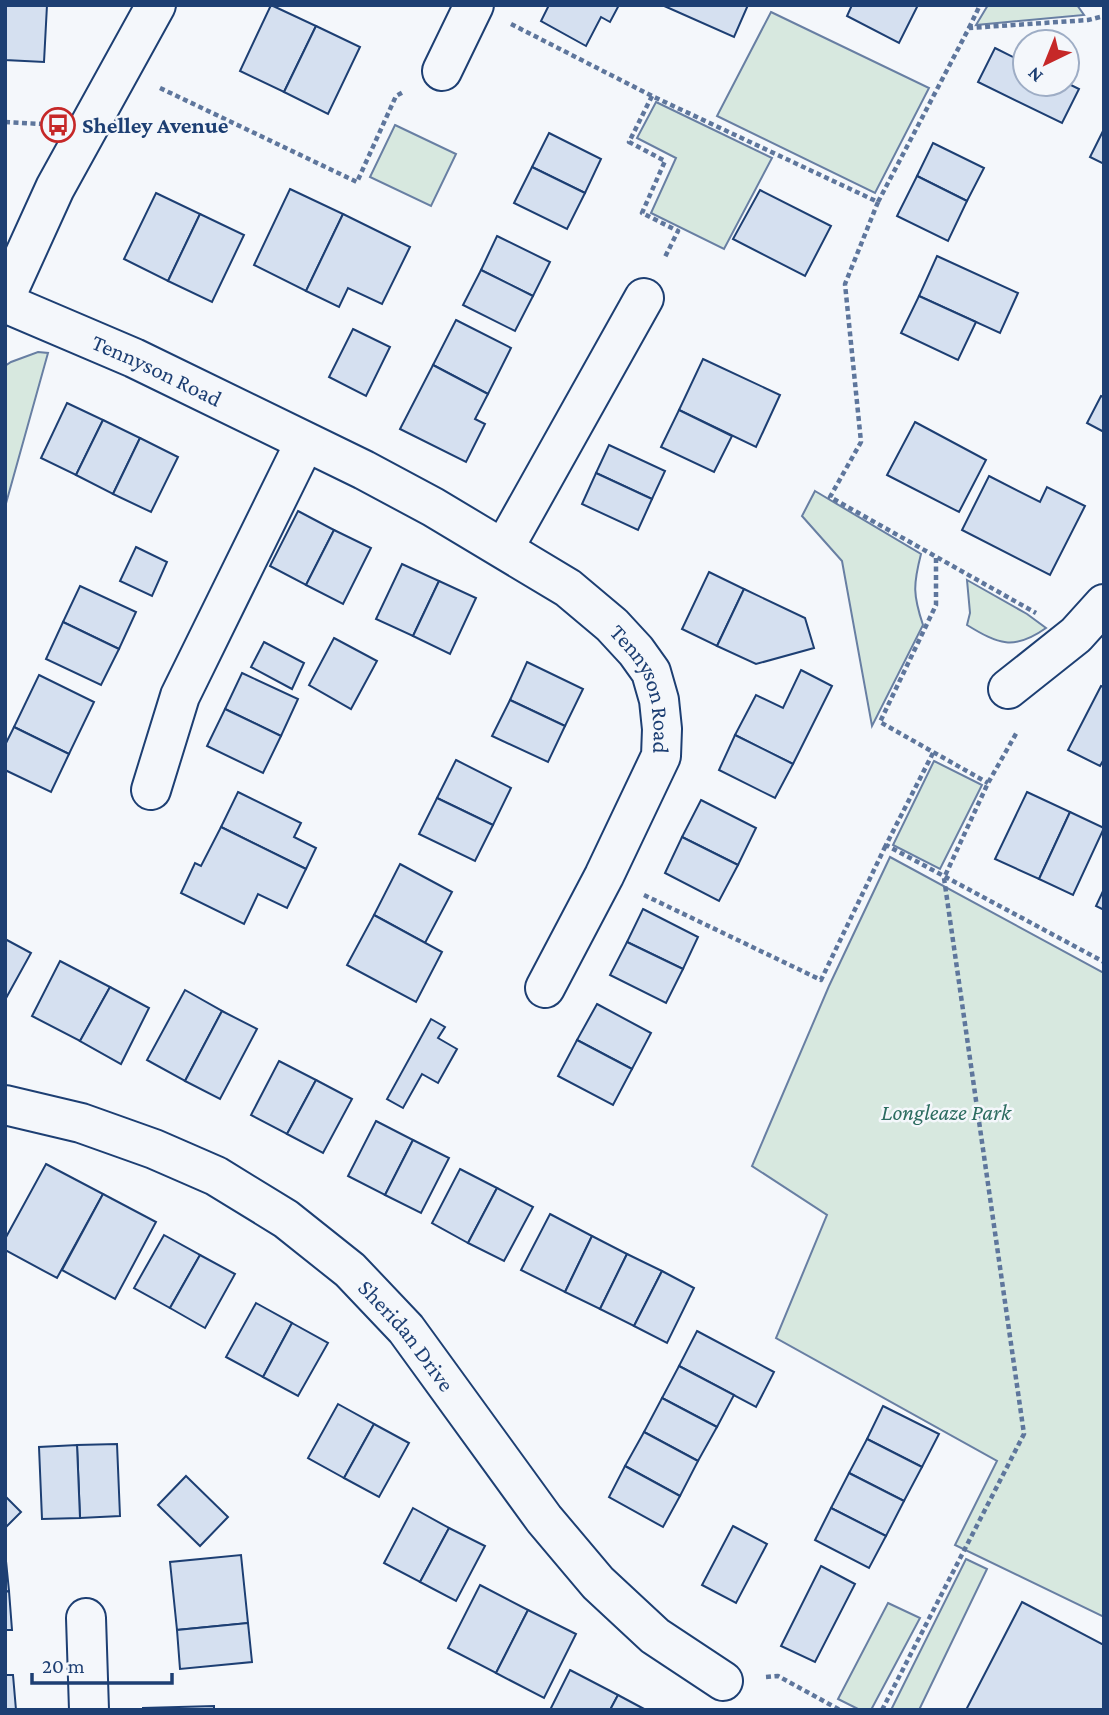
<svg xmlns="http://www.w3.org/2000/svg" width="1109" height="1715" font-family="'Crimson Pro',serif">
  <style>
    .green { fill: #d7e8df; stroke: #687fa3; stroke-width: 2 }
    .building { fill: #d5e0f0; stroke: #1d3f73; stroke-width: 2 }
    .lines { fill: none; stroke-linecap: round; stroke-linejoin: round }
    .minor-casing { stroke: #1d3f73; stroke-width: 42 }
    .path { stroke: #5e769c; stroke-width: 4.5; stroke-dasharray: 5 3.5; stroke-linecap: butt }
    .minor { stroke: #f4f7fb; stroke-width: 38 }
    .labels { text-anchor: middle; stroke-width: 5; stroke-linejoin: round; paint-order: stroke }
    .poi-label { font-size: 23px; font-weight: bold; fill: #1d3f73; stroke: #f4f7fb; text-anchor: start }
    .street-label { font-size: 23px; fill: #1d3f73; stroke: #f4f7fb }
    .park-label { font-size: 23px; font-style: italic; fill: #2c6c60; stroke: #f4f7fb }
  </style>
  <rect width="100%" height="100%" fill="#f4f7fb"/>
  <g class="green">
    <polygon points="988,5 1077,5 1084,15 976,25"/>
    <polygon points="771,12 929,88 875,193 717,116"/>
    <polygon points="656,102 772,158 724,249 651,213 676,158 637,138"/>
    <polygon points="395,125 456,154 431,206 370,177"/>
    <polygon points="38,352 48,353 5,507 5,366 11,362"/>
    <path d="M815,491L921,554C913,585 913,595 923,625L872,726L842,561L802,516Z"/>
    <path d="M967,580L1027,614L1046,628C1014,651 998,644 967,625L970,613Z"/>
    <polygon points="934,761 982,785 940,869 893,845"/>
    <polygon points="890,857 1104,973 1104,1617 955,1545 997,1461 776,1338 827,1215 752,1166 829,986"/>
    <polygon points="966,1559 987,1569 919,1710 891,1710"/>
    <polygon points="888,1603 920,1618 871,1710 860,1710 838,1699"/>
  </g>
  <g class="building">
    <polygon points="5,5 47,5 44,62 5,60"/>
    <polygon points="271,5 316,26 284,92 240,71"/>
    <polygon points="549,5 619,5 610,22 601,17 586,46 541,21"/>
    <polygon points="662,5 748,5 734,37"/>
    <polygon points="852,5 918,5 899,43 847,16"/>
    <polygon points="316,26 360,47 328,114 284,92"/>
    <polygon points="995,48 1025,63 1025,84 1067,83 1079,89 1062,123 978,82"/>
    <polygon points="1104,129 1104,164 1090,157"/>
    <polygon points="549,133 601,159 585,193 532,167"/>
    <polygon points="933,143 984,168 967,201 917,176"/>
    <polygon points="532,167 585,193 567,229 514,203"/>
    <polygon points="917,176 967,201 948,241 897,216"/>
    <polygon points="290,189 343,214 306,291 254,265"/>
    <polygon points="760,190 831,226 805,276 733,239"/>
    <polygon points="156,193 200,214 168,281 124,259"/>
    <polygon points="200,214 244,235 212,302 168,281"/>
    <polygon points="343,214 410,247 382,304 348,288 339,307 306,291"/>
    <polygon points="497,236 550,262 533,296 481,270"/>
    <polygon points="937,256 1018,293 1000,333 919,296"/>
    <polygon points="481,270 533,296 515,331 463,305"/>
    <polygon points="919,296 976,322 958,360 901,333"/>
    <polygon points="456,320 511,348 488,394 433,365"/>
    <polygon points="353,329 390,347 366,396 329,377"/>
    <polygon points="703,359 780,395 756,447 679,410"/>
    <polygon points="433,365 488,394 475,419 485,424 466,462 400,429"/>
    <polygon points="1101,396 1104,397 1104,432 1087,423"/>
    <polygon points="67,403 103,420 76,475 41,458"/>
    <polygon points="679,410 732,436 714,472 661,447"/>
    <polygon points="103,420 140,438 113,494 76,475"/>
    <polygon points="915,422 986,460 959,512 887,475"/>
    <polygon points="140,438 178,457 151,512 113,494"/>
    <polygon points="609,445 665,471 652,499 596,473"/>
    <polygon points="596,473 652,499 638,530 582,504"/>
    <polygon points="989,476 1040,502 1047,487 1085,506 1050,575 962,530"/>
    <polygon points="298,511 334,530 306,585 270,566"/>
    <polygon points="334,530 371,548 343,604 306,585"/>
    <polygon points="136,547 167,562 152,596 120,581"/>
    <polygon points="402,564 439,581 413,636 376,619"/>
    <polygon points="709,572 744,589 717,646 682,629"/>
    <polygon points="439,581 476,598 450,654 413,636"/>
    <polygon points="80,586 136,612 119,649 63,622"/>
    <polygon points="744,589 805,618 814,648 756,664 717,646"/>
    <polygon points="63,622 119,649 101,685 46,659"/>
    <polygon points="334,638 377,661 351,709 309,685"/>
    <polygon points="264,642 304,663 292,689 251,667"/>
    <polygon points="527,662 583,689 565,726 510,700"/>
    <polygon points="801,670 832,686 793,764 735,735 756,695 783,708"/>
    <polygon points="242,673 298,699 281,736 225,709"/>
    <polygon points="39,675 94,702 69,754 14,727"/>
    <polygon points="1101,686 1104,687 1104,759 1100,766 1068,750"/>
    <polygon points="510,700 565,726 548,762 492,736"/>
    <polygon points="225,709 281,736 263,773 207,746"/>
    <polygon points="14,727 69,754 51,792 5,770 5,745"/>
    <polygon points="735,735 793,764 775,798 719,770"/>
    <polygon points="456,760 511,788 493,825 437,798"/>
    <polygon points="238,792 301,823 294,837 316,848 306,869 221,827"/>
    <polygon points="1027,792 1070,812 1039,879 995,859"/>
    <polygon points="437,798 493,825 475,861 419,834"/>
    <polygon points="701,800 756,828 738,865 682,837"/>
    <polygon points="1070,812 1104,828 1073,895 1039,879"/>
    <polygon points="221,827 306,869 287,908 258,894 244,924 181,893 195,863 201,866"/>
    <polygon points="682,837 738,865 719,901 665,873"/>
    <polygon points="400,864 452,892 425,943 374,915"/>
    <polygon points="1104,889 1104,910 1096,906"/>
    <polygon points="643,909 698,937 683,969 627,942"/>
    <polygon points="374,915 442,952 416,1002 347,965"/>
    <polygon points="5,939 31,953 5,1000"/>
    <polygon points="627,942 683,969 666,1003 610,975"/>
    <polygon points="60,961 110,987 80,1041 32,1016"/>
    <polygon points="110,987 149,1008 121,1064 80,1041"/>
    <polygon points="185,990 222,1011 185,1081 147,1060"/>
    <polygon points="597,1004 651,1033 632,1069 577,1040"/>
    <polygon points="222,1011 257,1029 220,1099 185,1081"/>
    <polygon points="431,1019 445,1027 438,1038 457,1049 438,1083 422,1074 403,1108 387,1099"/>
    <polygon points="577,1040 632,1069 613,1105 558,1076"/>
    <polygon points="279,1061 316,1080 287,1134 251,1115"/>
    <polygon points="316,1080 352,1099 323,1153 287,1134"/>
    <polygon points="376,1121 413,1140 385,1195 348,1176"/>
    <polygon points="413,1140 449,1158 421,1213 385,1195"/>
    <polygon points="46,1164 103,1194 57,1278 5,1250 5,1239"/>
    <polygon points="460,1169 497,1188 468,1243 432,1223"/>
    <polygon points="497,1188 533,1207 504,1261 468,1243"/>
    <polygon points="103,1194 156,1222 115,1299 62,1270"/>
    <polygon points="550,1214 592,1236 565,1292 521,1270"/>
    <polygon points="164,1235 200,1255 170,1308 134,1288"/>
    <polygon points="592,1236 627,1254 600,1309 565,1292"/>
    <polygon points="627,1254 662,1271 634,1326 600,1309"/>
    <polygon points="200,1255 235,1274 205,1328 170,1308"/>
    <polygon points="662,1271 694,1288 667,1343 634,1326"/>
    <polygon points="256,1303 292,1323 263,1377 226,1357"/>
    <polygon points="292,1323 328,1343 298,1396 263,1377"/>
    <polygon points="697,1331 774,1372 756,1407 679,1366"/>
    <polygon points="679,1366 734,1395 717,1427 662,1398"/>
    <polygon points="662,1398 717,1427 698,1461 644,1432"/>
    <polygon points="338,1404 374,1424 344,1478 308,1458"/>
    <polygon points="883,1406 939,1434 922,1467 867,1439"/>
    <polygon points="374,1424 409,1443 379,1497 344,1478"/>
    <polygon points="644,1432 698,1461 680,1496 625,1466"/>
    <polygon points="867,1439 922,1467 904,1501 849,1473"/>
    <polygon points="117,1444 120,1516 80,1518 77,1445"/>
    <polygon points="77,1445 80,1518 42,1519 39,1447"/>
    <polygon points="625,1466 680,1496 663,1527 609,1497"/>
    <polygon points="849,1473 904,1501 886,1536 831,1508"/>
    <polygon points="186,1476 228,1517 200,1546 158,1505"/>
    <polygon points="5,1496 21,1512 5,1528"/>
    <polygon points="413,1508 449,1528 420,1582 384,1563"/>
    <polygon points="831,1508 886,1536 869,1568 815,1540"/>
    <polygon points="733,1526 767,1544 736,1603 702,1585"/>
    <polygon points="449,1528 485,1546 456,1601 420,1582"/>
    <polygon points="5,1551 9,1591 5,1592"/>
    <polygon points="241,1555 248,1623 177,1630 170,1562"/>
    <polygon points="821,1566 855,1584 815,1662 781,1646"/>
    <polygon points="480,1585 528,1610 496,1673 448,1648"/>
    <polygon points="9,1591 12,1630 5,1630 5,1592"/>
    <polygon points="1022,1602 1104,1645 1104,1710 966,1710"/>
    <polygon points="528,1610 576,1634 544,1698 496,1673"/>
    <polygon points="248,1623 252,1662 180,1669 177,1630"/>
    <polygon points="570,1670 618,1695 610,1710 550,1710"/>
    <polygon points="5,1675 13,1675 16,1710 5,1710"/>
    <polygon points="618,1695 646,1710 610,1710"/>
    <polygon points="214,1706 214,1710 143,1710 143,1708"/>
  </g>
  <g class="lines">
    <g class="minor-casing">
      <g id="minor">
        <polyline points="442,71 474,5"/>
        <polyline points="5,298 55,188 156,5"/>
        <path id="s1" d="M5,303L134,358L364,470L433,507L568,588L612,625L636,651L651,672L659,700L662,729L661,756L604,876L545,988"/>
        <polyline points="504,548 644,298"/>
        <polyline points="1008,689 1076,635 1104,604"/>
        <polyline points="151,790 180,696 305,442"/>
        <path id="s2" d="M5,1105L81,1123L154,1149L216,1176L286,1219L350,1270L406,1329L544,1519L598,1583L655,1636L723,1681"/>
        <polyline points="86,1618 89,1710"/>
      </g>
    </g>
    <g class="path">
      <polyline points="511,24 652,96 878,202 845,284 861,442 830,497 1036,613"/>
      <polyline points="969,28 980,5"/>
      <polyline points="160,88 357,182 396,96 405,91"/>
      <polyline points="652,96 629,142 665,161 642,213 678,231 664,259"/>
      <polyline points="5,122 42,124"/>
      <polyline points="878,202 969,28 1088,20 1104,16"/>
      <polyline points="936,558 936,605 880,722 988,783"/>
      <polyline points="933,753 886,845 1104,962"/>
      <polyline points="644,895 821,980 886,845"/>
      <polyline points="766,1677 778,1676 840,1710"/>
      <polyline points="882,1710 1024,1434 944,878 988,783 1017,732"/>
    </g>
    <use href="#minor" class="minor"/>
  </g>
  <defs>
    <g id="bus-ring" transform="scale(1.75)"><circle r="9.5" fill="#f4f7fb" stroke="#c62828" stroke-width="1.5"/><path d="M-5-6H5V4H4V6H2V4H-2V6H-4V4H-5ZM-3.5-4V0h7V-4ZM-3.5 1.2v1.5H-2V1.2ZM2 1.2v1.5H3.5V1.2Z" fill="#c62828"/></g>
  </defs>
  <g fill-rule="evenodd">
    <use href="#bus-ring" x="58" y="125"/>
  </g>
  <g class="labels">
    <g class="poi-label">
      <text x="82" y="133">Shelley Avenue</text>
    </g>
    <g class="street-label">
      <text dy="8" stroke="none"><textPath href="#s1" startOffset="166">Tennyson Road</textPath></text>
      <text dy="8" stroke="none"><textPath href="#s1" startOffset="763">Tennyson Road</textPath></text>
      <text dy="8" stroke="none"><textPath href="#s2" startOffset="474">Sheridan Drive</textPath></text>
    </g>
    <g class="park-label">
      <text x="946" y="1120">Longleaze Park</text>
    </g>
  </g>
  <rect width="1109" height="1715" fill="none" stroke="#1d3f73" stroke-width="14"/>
  <g transform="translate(1046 63) rotate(223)"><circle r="33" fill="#f4f7fb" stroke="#9eadc5" stroke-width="2"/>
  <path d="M0-5L12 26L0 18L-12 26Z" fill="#c62828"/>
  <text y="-10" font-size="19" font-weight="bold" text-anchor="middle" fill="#1d3f73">N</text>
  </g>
  <path d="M32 1673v10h140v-10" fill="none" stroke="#1d3f73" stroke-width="3.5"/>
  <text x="42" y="1673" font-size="21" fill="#1d3f73" stroke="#f4f7fb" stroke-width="5" paint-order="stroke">20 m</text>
</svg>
